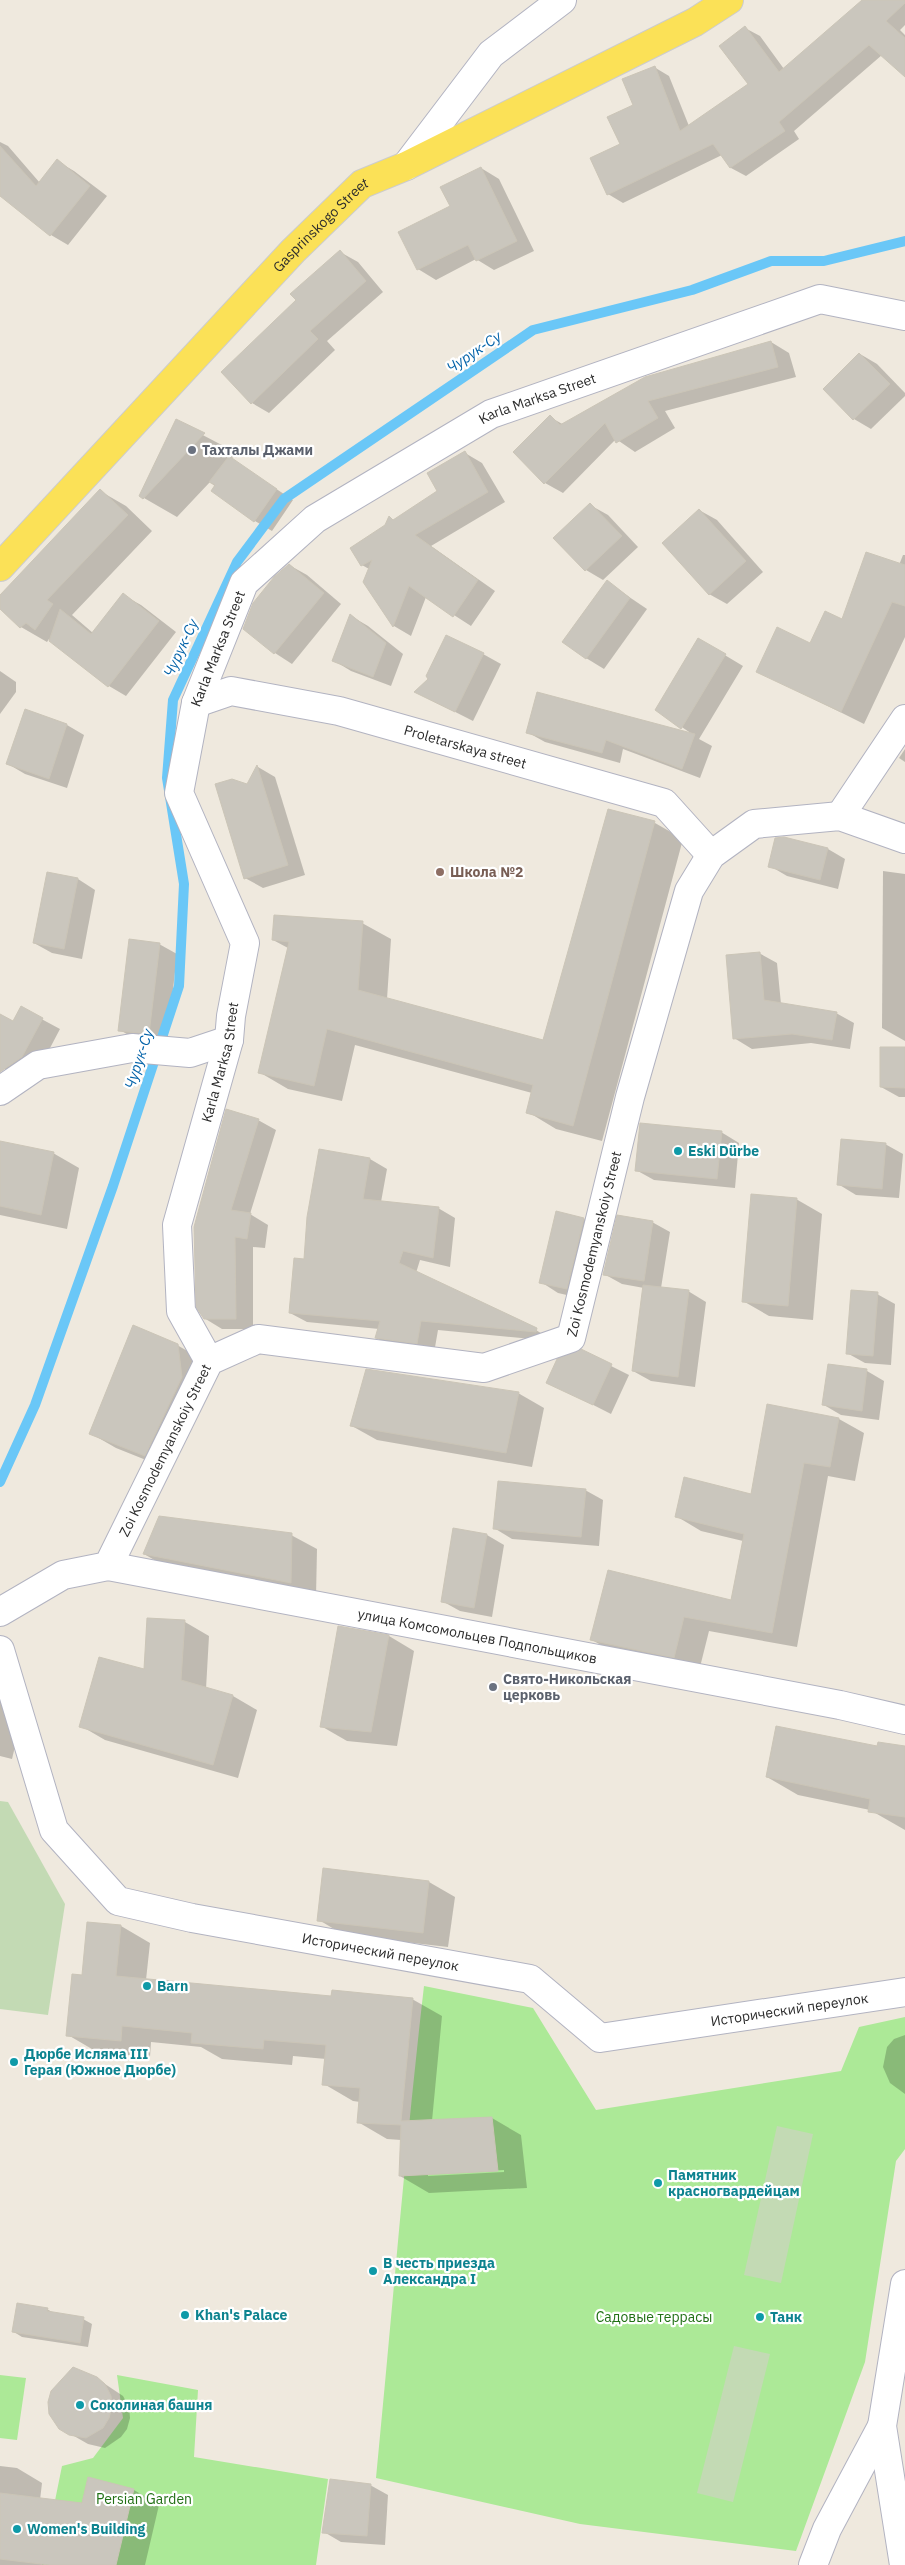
<svg xmlns="http://www.w3.org/2000/svg" width="905" height="2565" font-family="'IBM Plex Sans',sans-serif">
  <style>
    .green { fill: #ace997 }
    .cemetery { fill: #c3dab4 }
    .shadow { fill: #0003; fill-rule: evenodd }
    .lines { fill: none; stroke-linecap: round; stroke-linejoin: round }
    .stream { stroke: #6ac7f7; stroke-width: 10 }
    .building { fill: #cac6bd; stroke: #cbc5b7 }
    .minor-casing { stroke: #b2b3c1; stroke-width: 30 }
    .major-casing { stroke: #ccc; stroke-width: 30 }
    .minor { stroke: #fff; stroke-width: 28 }
    .major { stroke: #fbe157; stroke-width: 28 }
    .worship-dot { fill: #6b7280; stroke: #fff; stroke-width: 2 }
    .education-dot { fill: #8d6e63; stroke: #fff; stroke-width: 2 }
    .culture-dot { fill: #0f9aa8; stroke: #fff; stroke-width: 2 }
    .labels { text-anchor: middle; stroke-width: 4.5; stroke-linejoin: round; paint-order: stroke }
    .street-label { font-size: 14px; fill: #2c2c2c; stroke: #fff }
    .worship-label { font-size: 14px; font-weight: bold; fill: #5b616d; stroke: #fff; text-anchor: start }
    .education-label { font-size: 14px; font-weight: bold; fill: #785e54; stroke: #fff; text-anchor: start }
    .culture-label { font-size: 14px; font-weight: bold; fill: #0d838f; stroke: #fff; text-anchor: start }
    .park-label { font-size: 14px; fill: #217015; stroke: #fff }
    .water-label { font-size: 15px; font-style: italic; fill: #0463a9; stroke: #fff }
  </style>
  <rect width="100%" height="100%" fill="#efe9de"/>
  <g class="green">
    <path d="M424,1986L533,2008L596,2110L841,2071L859,2027L905,2017V2149L896,2161L865,2362L796,2551L580,2524L376,2478C392,2314 405,2150 424,1986Z"/>
    <polygon points="0,2375 26,2378 17,2440 0,2438"/>
    <polygon points="117,2375 198,2390 194,2457 328,2479 316,2565 42,2565 62,2466 93,2458 123,2418"/>
  </g>
  <g class="cemetery">
    <polygon points="0,1801 8,1802 65,1904 48,2015 0,2009"/>
    <polygon points="777,2126 813,2134 781,2283 744,2275"/>
    <polygon points="734,2346 770,2354 733,2502 697,2493"/>
  </g>
  <g class="shadow">
    <polygon points="864,0 905,0 905,25 900,30 905,35 905,73 882,55 794,131 799,139 746,176 731,168 722,155 623,203 608,194 591,159 621,145 634,105 654,67 669,76 689,126 750,85 745,28 760,36 784,69"/>
    <polygon points="0,142 8,146 40,183 57,161 74,171 107,196 68,245 51,235 0,181"/>
    <polygon points="481,168 499,179 534,251 494,270 476,259 436,280 418,269 451,207"/>
    <polygon points="340,252 358,262 383,292 327,341 335,350 269,413 252,403 297,300"/>
    <polygon points="771,342 789,353 796,377 665,411 675,428 635,452 616,439 563,493 545,483 550,417 564,425"/>
    <polygon points="860,354 877,364 905,393 905,396 871,429 854,419"/>
    <polygon points="176,421 237,453 231,459 293,500 272,531 255,521 210,482 177,517 144,498"/>
    <polygon points="465,453 482,463 505,502 431,546 495,591 471,626 426,597 411,636 394,626 364,582 369,569 362,565 394,521 439,491"/>
    <polygon points="100,491 126,506 152,531 72,615 93,633 123,595 141,605 176,632 126,696 109,686 49,639 47,642 21,627 0,607 0,597"/>
    <polygon points="590,505 608,515 638,547 603,580 586,570 555,538"/>
    <polygon points="699,510 717,520 763,572 727,604 709,594"/>
    <polygon points="903,555 905,555 905,637 864,724 758,671 811,645 843,621 899,565"/>
    <polygon points="289,565 307,575 341,604 292,664 275,653 244,628"/>
    <polygon points="607,582 647,609 604,669 586,658"/>
    <polygon points="351,616 368,626 403,654 391,686 351,671 333,660"/>
    <polygon points="698,639 743,666 699,739 712,746 700,778 623,749 620,763 545,742 527,732 692,734 657,710"/>
    <polygon points="483,654 501,664 473,721 416,692"/>
    <polygon points="0,671 16,682 16,692 0,714"/>
    <polygon points="26,711 67,725 84,735 67,788 25,774 8,764"/>
    <polygon points="905,749 905,762 899,758"/>
    <polygon points="258,767 275,777 305,875 263,888 245,878 248,786"/>
    <polygon points="609,810 655,823 683,839 602,1141 556,1129 528,1112 532,1093 355,1045 342,1101 288,1089 259,1072 288,948 273,940 362,923 391,939 387,999 544,1042"/>
    <polygon points="828,849 845,859 838,889 787,876 770,866"/>
    <polygon points="883,871 905,874 905,1041 882,1028"/>
    <polygon points="78,879 95,890 82,959 52,953 34,943"/>
    <polygon points="159,944 177,954 167,1043 137,1040 120,1030"/>
    <polygon points="759,953 777,963 781,1004 836,1013 854,1023 850,1049 811,1043 752,1049 734,1038"/>
    <polygon points="21,1008 60,1029 40,1067 22,1079 3,1068 0,1073 0,1015 14,1022"/>
    <polygon points="905,1049 905,1097 899,1097 881,1087"/>
    <polygon points="258,1120 276,1130 250,1214 268,1225 265,1248 253,1247 253,1329 222,1329 204,1318 198,1306"/>
    <polygon points="721,1132 739,1143 735,1188 654,1180 636,1170"/>
    <polygon points="0,1143 53,1153 79,1168 67,1229 0,1215"/>
    <polygon points="885,1144 903,1154 899,1198 856,1195 838,1184"/>
    <polygon points="370,1159 387,1169 381,1202 438,1208 455,1218 450,1267 420,1260 416,1273 536,1330 553,1341 438,1330 434,1353 393,1347 376,1338 379,1329 307,1322 290,1313 305,1260"/>
    <polygon points="796,1199 822,1214 813,1320 769,1316 743,1301"/>
    <polygon points="556,1213 584,1219 601,1229 584,1299 558,1293 541,1282"/>
    <polygon points="652,1222 670,1232 661,1288 688,1291 706,1302 695,1387 651,1381 633,1371 644,1288 622,1284 604,1274"/>
    <polygon points="877,1294 895,1304 891,1365 865,1363 847,1353"/>
    <polygon points="177,1345 203,1360 207,1392 171,1470 116,1448 90,1433"/>
    <polygon points="581,1351 629,1375 611,1414 548,1382"/>
    <polygon points="867,1371 884,1381 879,1420 841,1415 824,1405"/>
    <polygon points="518,1393 544,1408 532,1467 377,1440 352,1426"/>
    <polygon points="768,1406 839,1419 864,1433 855,1481 828,1476 797,1647 709,1631 699,1671 617,1654 592,1640 732,1601 743,1541 701,1531 676,1516 752,1495"/>
    <polygon points="585,1490 603,1500 599,1546 512,1539 494,1528"/>
    <polygon points="291,1535 317,1549 316,1597 170,1569 144,1554"/>
    <polygon points="487,1535 504,1545 492,1617 460,1611 442,1601"/>
    <polygon points="185,1622 209,1636 206,1689 233,1696 257,1710 238,1778 105,1740 81,1726 145,1671"/>
    <polygon points="389,1636 414,1651 397,1746 347,1741 321,1726"/>
    <polygon points="0,1687 23,1713 12,1759 0,1756"/>
    <polygon points="905,1747 905,1830 870,1810 798,1795 767,1777"/>
    <polygon points="324,1870 429,1882 455,1897 448,1947 344,1935 319,1920"/>
    <path d="M121,1926L150,1943L146,1980L332,1997L412,1999L442,2016L432,2121L492,2118L521,2135L527,2188L429,2193L400,2176L401,2140L387,2139L358,2122L360,2102L353,2101L324,2084L326,2059L293,2056L292,2065L222,2059L201,2047L151,2042L150,2057L97,2052L68,2035L83,1976ZM504,2170V2172L428,2176V2174Z"/>
    <polygon points="905,2035 905,2094 890,2083 883,2067 887,2047 894,2039"/>
    <polygon points="47,2309 55,2314 83,2319 92,2324 88,2347 22,2337 14,2332"/>
    <polygon points="96,2378 123,2396 129,2407 130,2418 127,2429 121,2437 105,2448 88,2444 60,2428"/>
    <polygon points="0,2466 17,2468 42,2483 40,2500 83,2505 89,2479 134,2490 159,2505 145,2565 0,2565"/>
    <polygon points="370,2485 388,2495 385,2545 341,2542 324,2532"/>
  </g>
  <g class="lines">
    <polyline class="stream" points="0,1482 35,1405 113,1186 179,986 184,884 167,778 173,700 237,562 284,499 533,330 692,290 771,261 824,261 905,241"/>
  </g>
  <g class="building">
    <polygon points="862,0 905,0 905,3 886,21 905,38 905,77 869,45 779,122 785,131 730,168 713,144 607,195 590,158 620,144 607,117 633,105 622,79 655,66 680,131 748,84 719,46 745,26 779,72"/>
    <polygon points="0,146 36,186 57,159 90,186 50,236 0,196"/>
    <polygon points="481,167 517,241 476,261 468,245 417,270 398,232 450,206 440,187"/>
    <polygon points="340,250 366,281 310,331 318,339 251,404 221,372 296,300 290,294"/>
    <polygon points="771,341 778,367 648,401 658,418 616,443 605,423 544,484 513,452 550,415 560,425 645,377"/>
    <polygon points="859,353 890,384 853,420 823,389"/>
    <polygon points="176,419 205,433 143,499 139,496"/>
    <polygon points="465,451 488,492 415,535 478,580 453,617 409,586 393,627 363,582 372,560 361,566 350,548 385,525 389,516 393,520 437,491 427,473"/>
    <polygon points="229,456 277,489 254,522 211,491 215,485 209,482"/>
    <polygon points="100,489 128,515 47,600 53,604 35,630 26,623 20,628 0,609 0,595"/>
    <polygon points="590,503 622,536 585,571 553,538"/>
    <polygon points="699,509 746,561 709,595 662,543"/>
    <polygon points="866,552 905,565 905,606 892,602 841,712 756,672 777,627 810,643 825,611 842,619"/>
    <polygon points="289,564 324,593 274,654 243,629 253,603 274,577"/>
    <polygon points="607,580 630,598 586,659 562,642"/>
    <polygon points="123,593 159,621 108,687 49,641 60,609 91,634"/>
    <polygon points="350,614 386,643 373,677 332,661"/>
    <polygon points="446,635 484,653 455,712 414,692 428,679 426,676"/>
    <polygon points="698,638 726,654 681,729 655,710"/>
    <polygon points="537,692 695,734 682,769 606,740 602,753 526,733"/>
    <polygon points="25,709 67,724 49,779 6,764"/>
    <polygon points="257,765 288,865 244,879 215,784 232,779 247,784"/>
    <polygon points="608,809 655,821 573,1126 526,1113 533,1085 327,1029 314,1086 258,1073 289,942 272,940 274,915 363,921 358,990 543,1040"/>
    <polygon points="784,837 828,848 820,880 768,867 775,838"/>
    <polygon points="47,872 78,878 64,949 33,943"/>
    <polygon points="129,939 160,943 149,1034 118,1031"/>
    <polygon points="760,952 764,1000 837,1012 832,1040 792,1034 733,1039 726,955"/>
    <polygon points="21,1006 43,1018 22,1057 0,1072 0,1014 13,1021"/>
    <polygon points="880,1047 905,1047 905,1088 880,1087"/>
    <polygon points="226,1109 259,1119 231,1210 251,1213 247,1239 235,1237 236,1319 204,1319 196,1307 194,1227"/>
    <polygon points="640,1123 722,1131 717,1179 635,1171"/>
    <polygon points="841,1139 886,1143 882,1189 837,1185"/>
    <polygon points="0,1141 54,1152 41,1215 0,1206"/>
    <polygon points="319,1149 370,1158 363,1199 439,1207 433,1258 403,1251 399,1263 537,1328 536,1332 421,1321 417,1344 375,1338 380,1321 289,1313 294,1258 304,1259 307,1217"/>
    <polygon points="751,1194 797,1198 788,1306 742,1302"/>
    <polygon points="556,1211 584,1218 567,1289 539,1283"/>
    <polygon points="617,1215 653,1221 644,1281 603,1275"/>
    <polygon points="643,1285 689,1290 678,1377 632,1371"/>
    <polygon points="851,1290 878,1292 873,1356 846,1354"/>
    <polygon points="133,1325 178,1344 182,1377 145,1456 89,1434"/>
    <polygon points="581,1349 612,1364 593,1405 546,1383 557,1359"/>
    <polygon points="828,1364 867,1369 862,1411 822,1405"/>
    <polygon points="366,1369 519,1392 506,1453 350,1426"/>
    <polygon points="767,1404 839,1418 830,1467 804,1463 772,1633 684,1617 674,1658 590,1640 608,1570 731,1600 744,1534 675,1517 684,1477 751,1494"/>
    <polygon points="498,1481 586,1489 581,1537 493,1529"/>
    <polygon points="159,1516 292,1533 291,1583 143,1554"/>
    <polygon points="453,1528 487,1534 474,1608 441,1602"/>
    <polygon points="147,1618 185,1620 181,1680 233,1695 213,1765 79,1727 99,1657 144,1669"/>
    <polygon points="338,1626 389,1635 371,1732 320,1727"/>
    <polygon points="776,1726 877,1746 878,1742 905,1746 905,1817 868,1812 870,1799 766,1777"/>
    <polygon points="323,1868 429,1881 423,1933 317,1921"/>
    <polygon points="87,1922 121,1925 116,1976 331,1996 332,1990 413,1998 401,2121 492,2117 498,2171 399,2176 401,2125 357,2123 360,2088 322,2085 326,2045 264,2040 263,2049 191,2043 192,2033 122,2026 121,2041 66,2036 72,1974 82,1975"/>
    <polygon points="17,2303 48,2308 47,2311 84,2317 80,2343 12,2332"/>
    <polygon points="73,2367 97,2377 105,2384 111,2396 112,2407 109,2418 103,2428 86,2438 69,2435 59,2429 49,2414 48,2402 51,2391"/>
    <polygon points="88,2477 134,2489 116,2565 49,2565 0,2559 0,2493 82,2503"/>
    <polygon points="330,2479 371,2484 367,2536 322,2533"/>
  </g>
  <g class="lines">
    <g class="minor-casing">
      <g id="minor">
        <polyline points="406,166 491,54 562,0"/>
        <path id="s1" d="M196,703L231,691L339,711L664,803L711,855"/>
        <polyline points="840,816 905,719"/>
        <polyline points="0,1091 38,1065 132,1048 190,1053 229,1040"/>
        <path id="s2" d="M209,1361L181,1311L177,1225L229,1040L231,1016L245,943L179,793L196,703L244,583L315,519L491,414L820,299L905,316"/>
        <path id="s3" d="M108,1566L840,1705L905,1720"/>
        <path id="s4" d="M0,1612L63,1575L108,1566L209,1361L258,1339L484,1368L571,1338L630,1097L689,891L711,855L754,824L840,816L905,839"/>
        <path id="s5" d="M0,1650L54,1830L118,1901L192,1918L530,1979L600,2038L905,1992"/>
        <polyline points="813,2565 827,2529 882,2426"/>
        <polyline points="904,2565 882,2426 905,2284"/>
      </g>
    </g>
    <g class="major-casing">
      <g id="major">
        <path id="s6" d="M0,567L293,251L362,184L406,166L695,22L729,0"/>
      </g>
    </g>
    <use href="#minor" class="minor"/>
    <use href="#major" class="major"/>
  </g>
  <g class="worship-dot">
    <circle cx="192" cy="450" r="5"/>
    <circle cx="493" cy="1687" r="5"/>
  </g>
  <circle class="education-dot" cx="440" cy="872" r="5"/>
  <g class="culture-dot">
    <circle cx="678" cy="1151" r="5"/>
    <circle cx="147" cy="1986" r="5"/>
    <circle cx="14" cy="2062" r="5"/>
    <circle cx="658" cy="2183" r="5"/>
    <circle cx="373" cy="2271" r="5"/>
    <circle cx="185" cy="2315" r="5"/>
    <circle cx="760" cy="2317" r="5"/>
    <circle cx="80" cy="2405" r="5"/>
    <circle cx="17" cy="2529" r="5"/>
  </g>
  <g class="labels">
    <g class="street-label">
      <text dy="5" stroke="none"><textPath href="#s6" startOffset="469">Gasprinskogo Street</textPath></text>
      <text dy="5" stroke="none"><textPath href="#s2" startOffset="1168">Karla Marksa Street</textPath></text>
      <text dy="5" stroke="none"><textPath href="#s2" startOffset="748">Karla Marksa Street</textPath></text>
      <text dy="5" stroke="none"><textPath href="#s1" startOffset="278">Proletarskaya street</textPath></text>
      <text dy="5" stroke="none"><textPath href="#s2" startOffset="312">Karla Marksa Street</textPath></text>
      <text dy="5" stroke="none"><textPath href="#s4" startOffset="818">Zoi Kosmodemyanskoiy Street</textPath></text>
      <text dy="5" stroke="none"><textPath href="#s4" startOffset="248">Zoi Kosmodemyanskoiy Street</textPath></text>
      <text dy="5" stroke="none"><textPath href="#s3" startOffset="376">улица Комсомольцев Подпольщиков</textPath></text>
      <text dy="5" stroke="none"><textPath href="#s5" startOffset="551">Исторический переулок</textPath></text>
      <text dy="5" stroke="none"><textPath href="#s5" startOffset="986">Исторический переулок</textPath></text>
    </g>
    <g class="worship-label">
      <text x="202" y="455">Тахталы Джами</text>
      <text x="503" y="1684">Свято-Никольская<tspan x="503" dy="16">церковь</tspan></text>
    </g>
    <g class="education-label">
      <text x="450" y="877">Школа №2</text>
    </g>
    <g class="culture-label">
      <text x="688" y="1156">Eski Dürbe</text>
      <text x="157" y="1991">Barn</text>
      <text x="24" y="2059">Дюрбе Исляма III<tspan x="24" dy="16">Герая (Южное Дюрбе)</tspan></text>
      <text x="668" y="2180">Памятник<tspan x="668" dy="16">красногвардейцам</tspan></text>
      <text x="383" y="2268">В честь приезда<tspan x="383" dy="16">Александра I</tspan></text>
      <text x="195" y="2320">Khan's Palace</text>
      <text x="770" y="2322">Танк</text>
      <text x="90" y="2410">Соколиная башня</text>
      <text x="27" y="2534">Women's Building</text>
    </g>
    <g class="park-label">
      <text x="654" y="2322">Садовые террасы</text>
      <text x="144" y="2504">Persian Garden</text>
    </g>
    <g class="water-label">
      <text transform="translate(474 352) rotate(-34)" y="5">Чурук-Су</text>
      <text transform="translate(181 648) rotate(-65)" y="5">Чурук-Су</text>
      <text transform="translate(139 1059) rotate(-72)" y="5">Чурук-Су</text>
    </g>
  </g>
</svg>
